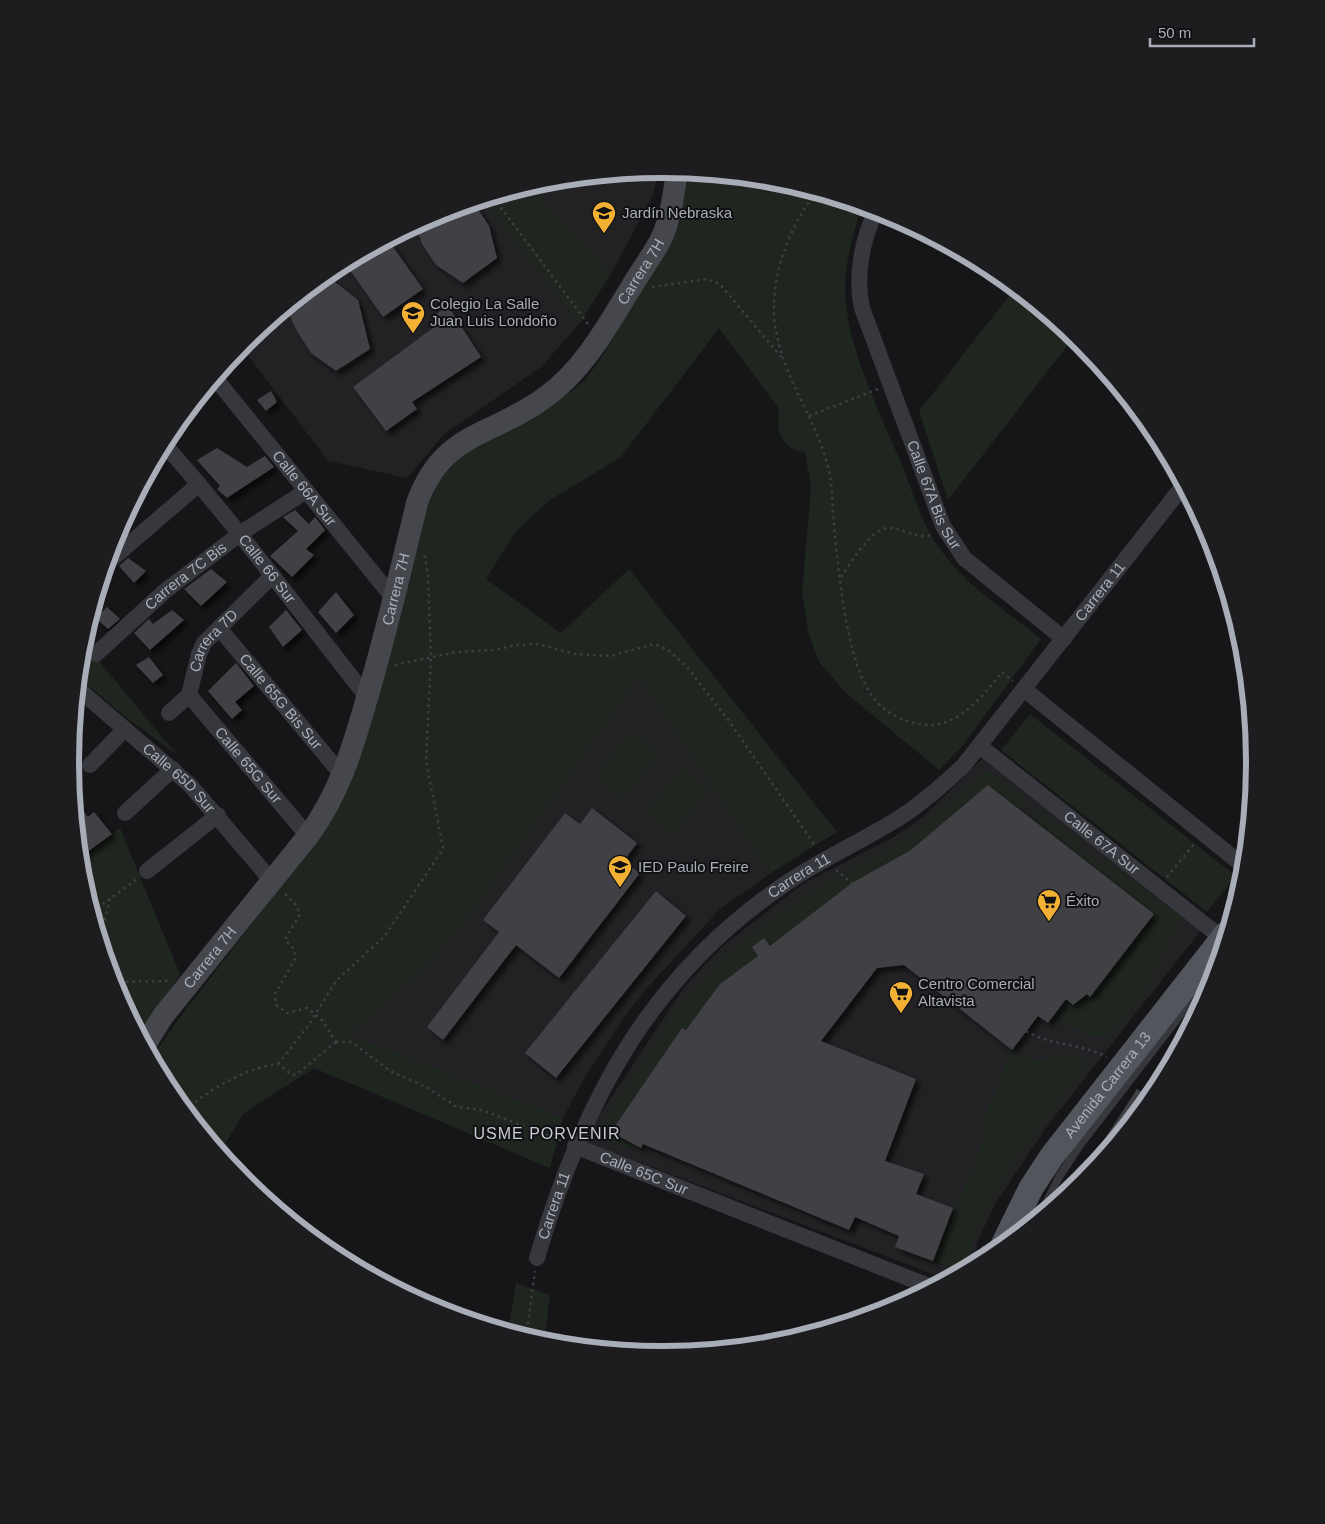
<svg xmlns="http://www.w3.org/2000/svg" width="1325" height="1524" font-family="Helvetica,sans-serif">
  <style>
    .built { fill: #222225 }
    .green { fill: #1e261f }
    .building { fill: #404145; filter: url(#shadow) }
    .lines { fill: none; stroke-linecap: round; stroke-linejoin: round }
    .path { stroke: #3d3f44; stroke-width: 2.5; stroke-dasharray: 2.5 4; stroke-linecap: butt }
    .lane { stroke: #37383d; stroke-width: 8 }
    .street { stroke: #37383d; stroke-width: 16 }
    .secondary { stroke: #45474d; stroke-width: 22 }
    .primary { stroke: #53555c; stroke-width: 25 }
    .labels { text-anchor: middle; stroke-width: 4; stroke-linejoin: round; paint-order: stroke }
    .poi-label { font-size: 15px; fill: #a8adb8; stroke: #111113; text-anchor: start }
    .street-label { font-size: 15px; fill: #a8adb8; stroke: #111113 }
    .neighbourhood-label { font-size: 16px; letter-spacing: 1px; fill: #c9ccd4; stroke: #111113 }
    .rim { fill: none; stroke: #a8adb8; stroke-width: 6 }
  </style>
  <defs>
    <filter id="shadow"><feDropShadow dx="4.5" dy="4.5" stdDeviation="2.5" flood-color="#0009"/></filter>
  </defs>
  <rect width="100%" height="100%" fill="#161618"/>
  <g class="built">
    <polygon points="659,170 653,195 611,274 530,186 547,181"/>
    <polygon points="483,200 579,324 541,367 444,434 407,478 328,461 241,346 334,269 436,214"/>
    <polygon points="639,677 771,873 719,910 647,988 628,1012 586,1075 563,1118 349,1035 429,964 480,902"/>
    <polygon points="985,756 1202,929 1045,1129 995,1204 977,1243 974,1264 946,1279 586,1142 591,1128 686,985 723,946 803,884 892,838 922,818"/>
  </g>
  <g class="green">
    <path d="M689,172L778,181L862,206C854,231 845,261 845,288C845,345 882,417 904,470C914,496 923,526 940,549C965,585 1007,611 1041,639L964,744L939,770L847,694L819,662L808,632L802,591L811,487L805,453C780,447 776,433 779,409L719,328L621,457L547,502L514,534L486,579L561,633L629,569L837,832L771,873L639,677L480,902L429,964L350,1035L563,1118L550,1168L314,1068L243,1114L223,1147L221,1154L170,1091L152,1057L177,1021L319,837L427,508L437,485L449,468L466,450L568,394L584,381L600,360L679,224Z"/>
    <polygon points="530,186 611,274 579,324 483,200"/>
    <polygon points="1015,288 1074,337 948,500 919,411"/>
    <polygon points="83,642 177,755 127,718 78,677"/>
    <polygon points="1030,714 1236,876 1207,912 1001,750"/>
    <polygon points="632,731 660,753 623,799 595,776"/>
    <polygon points="682,767 710,790 673,835 645,813"/>
    <path d="M988,771L1026,798L1019,809L988,785L911,850L770,946L764,938L752,947L758,956L720,984L686,1030L682,1028L611,1131L641,1148C625,1150 611,1147 602,1132L604,1121L674,1012L724,956L774,917L846,870L896,845L915,832L982,773Z"/>
    <polygon points="1039,809 1083,842 1079,848 1101,864 1105,859 1181,918 1145,992 1109,1038 1087,1034 1052,1017 1066,999 1073,1005 1087,995 1090,997 1154,914 1032,818"/>
    <polygon points="120,828 180,974 140,1035 115,988 81,877 80,860"/>
    <path d="M1012,1050L1034,1061C1058,1056 1067,1049 1089,1064C1039,1127 985,1190 964,1269L960,1271L933,1261L982,1145L983,1122Z"/>
    <polygon points="1103,1143 1109,1147 1081,1181 1068,1192"/>
    <polygon points="516,1283 550,1295 544,1342 508,1331"/>
  </g>
  <g class="building">
    <polygon points="474,203 489,226 497,258 463,283 436,265 422,244 416,225 436,214"/>
    <polygon points="388,240 423,289 383,317 345,263"/>
    <polygon points="326,275 358,300 370,349 336,371 311,353 297,331 286,308"/>
    <polygon points="448,306 481,357 412,402 417,409 386,431 353,387 437,325 432,317"/>
    <polygon points="271,391 277,402 266,411 257,400"/>
    <polygon points="217,448 247,467 265,456 274,467 227,498 217,489 220,486 197,460"/>
    <polygon points="295,510 309,524 315,517 325,530 306,549 314,555 292,577 270,556 298,531 283,517"/>
    <polygon points="128,558 146,571 134,583 119,566"/>
    <polygon points="211,569 227,582 201,606 184,589"/>
    <polygon points="336,592 354,615 336,633 318,612"/>
    <polygon points="107,607 120,619 108,629 96,618"/>
    <polygon points="172,610 184,620 150,650 134,633 149,619 153,624"/>
    <polygon points="286,610 302,630 283,647 269,627"/>
    <polygon points="149,657 163,675 153,683 136,665"/>
    <polygon points="236,663 254,686 235,702 242,710 232,719 208,691"/>
    <polygon points="988,785 1154,914 1090,997 1087,994 1073,1005 1066,999 1048,1023 1038,1016 1012,1050 904,965 877,968 821,1041 916,1079 885,1161 924,1174 916,1194 953,1208 933,1261 895,1247 899,1236 855,1217 849,1230 643,1144 641,1148 611,1132 682,1028 686,1030 720,984 758,956 752,947 764,938 770,946 852,883 911,850"/>
    <polygon points="74,799 88,817 94,812 112,834 79,858"/>
    <polygon points="592,808 637,843 624,861 640,873 559,978 516,945 443,1040 427,1027 499,932 483,920 565,813 580,824"/>
    <polygon points="656,891 686,916 556,1078 525,1053"/>
    <polygon points="1137,1089 1150,1098 1106,1151 1100,1146"/>
  </g>
  <g class="lines">
    <g class="path">
      <path d="M816,192C790,226 772,272 774,315C778,373 816,416 829,470C832,483 832,498 833,512C837,558 845,667 876,701C886,712 897,718 911,722C952,735 979,701 1002,672L1013,681"/>
      <polyline points="493,197 588,324"/>
      <polyline points="652,287 707,279 720,284 781,357"/>
      <polyline points="809,416 878,389"/>
      <path d="M841,577C851,563 871,527 890,528C905,529 915,539 931,535"/>
      <polyline points="395,665 456,652 494,650 515,645 538,644 575,654 611,656 654,644 667,649 687,667 729,721 816,847"/>
      <polyline points="836,870 852,883"/>
      <polyline points="1167,877 1194,844"/>
      <polyline points="285,894 297,906 300,914 285,940 294,949 296,957 275,994 276,1005 287,1013 307,1008 322,1020 336,1042"/>
      <polyline points="92,912 137,879"/>
      <polyline points="1224,915 1237,898"/>
      <polyline points="100,939 110,899"/>
      <polyline points="113,982 169,981"/>
      <path d="M1026,1031C1050,1046 1081,1043 1107,1057"/>
      <polyline points="336,1042 351,1042 392,1072 426,1087 457,1107 482,1110 562,1141"/>
      <polyline points="278,1064 308,1026 336,981 384,937 441,852 443,847 426,762 431,658 428,576 424,552"/>
      <polyline points="1147,1096 1162,1074"/>
      <path d="M186,1111C204,1091 251,1066 278,1064L292,1075L297,1074L336,1042"/>
      <polyline points="979,1261 984,1243"/>
      <polyline points="526,1337 535,1271"/>
    </g>
    <polyline class="lane" points="1041,1214 1059,1177 1080,1145 1215,970"/>
    <g class="street">
      <path id="s1" d="M876,211C862,239 855,277 862,308L943,526L964,558L1064,639"/>
      <path id="s2" d="M215,378L394,599"/>
      <path id="s3" d="M164,444C236,525 300,612 367,697"/>
      <polyline points="106,564 199,484"/>
      <path id="s4" d="M219,628L343,776"/>
      <path id="s5" d="M96,654L165,591L241,533L306,491"/>
      <path id="s6" d="M77,688L190,785L271,880"/>
      <polyline points="1025,690 1245,867"/>
      <path id="s7" d="M189,695L308,836"/>
      <path id="s8" d="M169,713L189,695L199,654L204,643L271,577"/>
      <path id="s9" d="M981,747L1223,939"/>
      <polyline points="90,765 125,729"/>
      <polyline points="125,813 173,769"/>
      <polyline points="147,871 218,815"/>
      <path id="s10" d="M575,1146L931,1287"/>
      <path id="s11" d="M537,1258C583,1101 651,972 791,880C826,857 864,840 899,818C923,803 944,784 964,765L1183,486"/>
    </g>
    <path class="secondary" id="s12" d="M145,1045L163,1016L308,836C339,795 353,747 367,698C386,634 401,569 417,503C443,430 493,437 547,396C585,368 607,326 632,286C641,270 654,254 662,237C671,217 674,193 677,171"/>
    <path class="primary" id="s13" d="M1003,1245L1031,1188L1052,1156L1226,934"/>
  </g>
  <defs>
    <g id="school-pin" transform="scale(1.25)"><path d="M0 17L-7.5 6A9.5 9.5 0 1 1 7.5 6Z" fill="#f2b134" stroke="#111113"/><path d="M0-5L7-2L0 1L-7-2ZM-4 1L0 2.5L4 1V4Q0 6-4 4Z" fill="#111"/></g>
    <g id="supermarket-pin" transform="scale(1.25)"><path d="M0 17L-7.5 6A9.5 9.5 0 1 1 7.5 6Z" fill="#f2b134" stroke="#111113"/><path d="M-6-5.5h2.5l.6 2H6L4.5 2H-2.5L-4.4-4H-6ZM-1.5 3.2a1.3 1.3 0 1 0 .1 0ZM3 3.2a1.3 1.3 0 1 0 .1 0Z" fill="#111"/></g>
  </defs>
  <g fill-rule="evenodd">
    <use href="#school-pin" x="604" y="213"/>
    <use href="#school-pin" x="413" y="313"/>
    <use href="#school-pin" x="620" y="867"/>
    <use href="#supermarket-pin" x="1049" y="901"/>
    <use href="#supermarket-pin" x="901" y="993"/>
  </g>
  <g class="labels">
    <g class="poi-label">
      <text x="622" y="218">Jardín Nebraska</text>
      <text x="430" y="309">Colegio La Salle<tspan x="430" dy="17">Juan Luis Londoño</tspan></text>
      <text x="638" y="872">IED Paulo Freire</text>
      <text x="1066" y="906">Éxito</text>
      <text x="918" y="989">Centro Comercial<tspan x="918" dy="17">Altavista</tspan></text>
    </g>
    <g class="street-label">
      <text dy="5" stroke="none"><textPath href="#s12" startOffset="948">Carrera 7H</textPath></text>
      <text dy="5" stroke="none"><textPath href="#s2" startOffset="142">Calle 66A Sur</textPath></text>
      <text dy="5" stroke="none"><textPath href="#s1" startOffset="300">Calle 67A Bis Sur</textPath></text>
      <text dy="5" stroke="none"><textPath href="#s3" startOffset="162">Calle 66 Sur</textPath></text>
      <text dy="5" stroke="none"><textPath href="#s5" startOffset="119">Carrera 7C Bis</textPath></text>
      <text dy="5" stroke="none"><textPath href="#s12" startOffset="529">Carrera 7H</textPath></text>
      <text dy="5" stroke="none"><textPath href="#s11" startOffset="895">Carrera 11</textPath></text>
      <text dy="5" stroke="none"><textPath href="#s8" startOffset="88">Carrera 7D</textPath></text>
      <text dy="5" stroke="none"><textPath href="#s4" startOffset="96">Calle 65G Bis Sur</textPath></text>
      <text dy="5" stroke="none"><textPath href="#s7" startOffset="92">Calle 65G Sur</textPath></text>
      <text dy="5" stroke="none"><textPath href="#s6" startOffset="136">Calle 65D Sur</textPath></text>
      <text dy="5" stroke="none"><textPath href="#s9" startOffset="154">Calle 67A Sur</textPath></text>
      <text dy="5" stroke="none"><textPath href="#s11" startOffset="475">Carrera 11</textPath></text>
      <text dy="5" stroke="none"><textPath href="#s12" startOffset="109">Carrera 7H</textPath></text>
      <text dy="5" stroke="none"><textPath href="#s13" startOffset="192">Avenida Carrera 13</textPath></text>
      <text dy="5" stroke="none"><textPath href="#s10" startOffset="74">Calle 65C Sur</textPath></text>
      <text dy="5" stroke="none"><textPath href="#s11" startOffset="55">Carrera 11</textPath></text>
    </g>
    <g class="neighbourhood-label">
      <text x="547" y="1139">USME PORVENIR</text>
    </g>
  </g>
  <path d="M0 0H1325V1524H0ZM662 178H663A583 583 0 0 1 1246 761V763A583 583 0 0 1 663 1346H662A583 583 0 0 1 79 763V761A583 583 0 0 1 662 178Z" fill="#1d1d20" fill-rule="evenodd"/>
  <path class="rim" d="M662 178H663A583 583 0 0 1 1246 761V763A583 583 0 0 1 663 1346H662A583 583 0 0 1 79 763V761A583 583 0 0 1 662 178Z"/>
  <path d="M1150 38v8h104v-8" fill="none" stroke="#a8adb8" stroke-width="2.5"/>
  <text x="1158" y="38" font-size="15" fill="#a8adb8" stroke="#111113" stroke-width="4" paint-order="stroke">50 m</text>
</svg>
